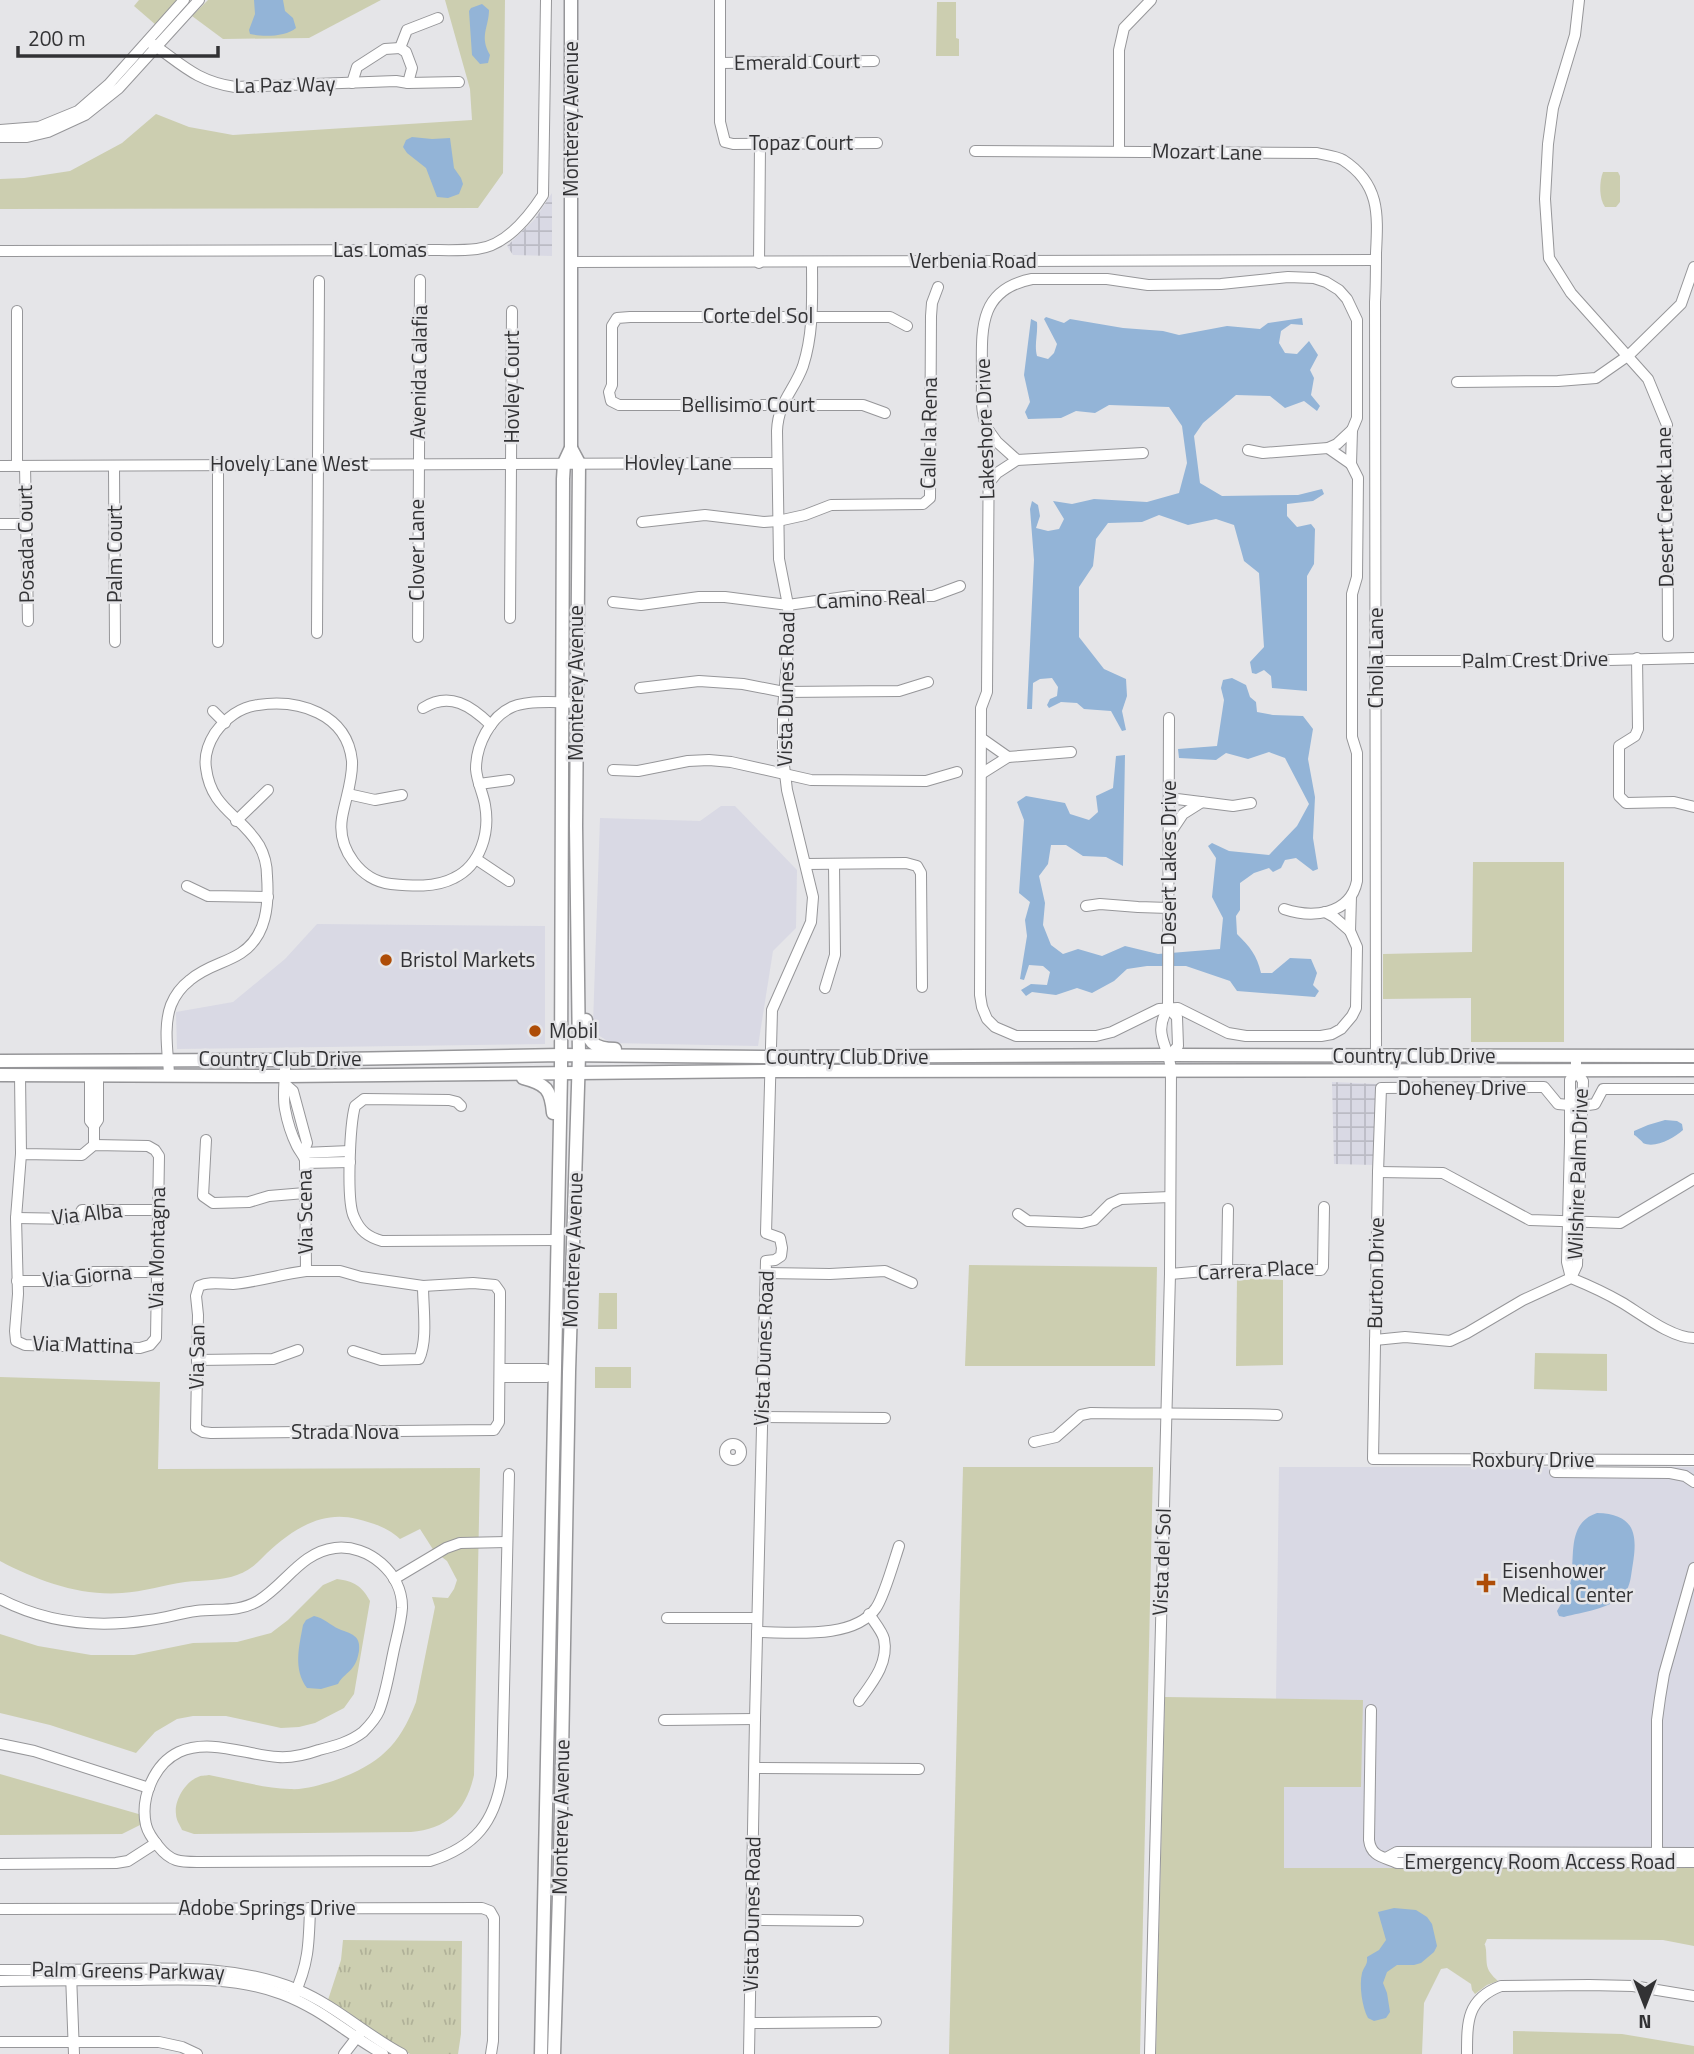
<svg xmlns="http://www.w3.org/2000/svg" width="1694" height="2054" font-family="'Titillium Web',sans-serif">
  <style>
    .built { fill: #d9d9e4 }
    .industrial { fill: url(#industrial-grid) }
    .grass { fill: #ccceb0 }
    .park { fill: url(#park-tufts) }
    .water { fill: #93b4d7 }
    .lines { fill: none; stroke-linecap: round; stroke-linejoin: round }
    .minor-casing { stroke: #969699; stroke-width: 12 }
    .major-casing { stroke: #969699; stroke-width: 15 }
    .minor { stroke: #fff; stroke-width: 10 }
    .major { stroke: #fff; stroke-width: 12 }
    .poi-dot { fill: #ae4d07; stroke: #e5e5e8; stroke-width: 2.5 }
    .labels { text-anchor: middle; stroke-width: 5; stroke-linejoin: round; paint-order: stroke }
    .street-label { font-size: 21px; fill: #323234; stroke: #e5e5e8 }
    .poi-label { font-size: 21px; fill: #323234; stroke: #e5e5e8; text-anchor: start }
  </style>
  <defs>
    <pattern id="industrial-grid" width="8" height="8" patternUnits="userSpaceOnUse" patternTransform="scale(1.75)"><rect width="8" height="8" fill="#d9d9e4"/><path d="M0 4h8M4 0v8" fill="none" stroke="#bbbbc4"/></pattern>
    <pattern id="park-tufts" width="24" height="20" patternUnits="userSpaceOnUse" patternTransform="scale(1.75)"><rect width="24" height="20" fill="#ccceb0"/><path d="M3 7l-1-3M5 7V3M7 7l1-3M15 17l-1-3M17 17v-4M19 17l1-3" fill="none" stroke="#b0b198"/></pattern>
  </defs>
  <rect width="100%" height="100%" fill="#e5e5e8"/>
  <g class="built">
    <polygon points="721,806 735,806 797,870 796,928 773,951 758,1046 611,1043 598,1035 593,1024 600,818 700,821"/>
    <polygon points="317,924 545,926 545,1044 177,1049 176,1012 233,1002 285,959"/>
    <polygon points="1279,1467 1694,1467 1694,1868 1284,1868 1284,1787 1363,1700 1276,1699"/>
  </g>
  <g class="industrial">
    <polygon points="552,193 552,256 513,255 507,246 535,219"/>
    <polygon points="1332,1082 1377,1084 1374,1165 1334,1164"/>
  </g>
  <g class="grass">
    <polygon points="139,0 180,0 156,25 134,6"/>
    <polygon points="208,0 381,0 309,38 223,39 192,16"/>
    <polygon points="445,0 505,0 503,173 478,208 0,209 0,179 24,178 70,171 122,143 156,114 189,127 233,135 472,120 470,89"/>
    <polygon points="937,2 956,2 956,38 959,39 959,56 936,56"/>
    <path d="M1603,172H1618L1620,176V202L1616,207H1605C1599,199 1599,182 1603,172Z"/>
    <polygon points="1473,862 1564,862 1564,1042 1471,1042 1471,998 1383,999 1383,954 1472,952"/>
    <polygon points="969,1265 1157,1267 1155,1366 965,1366"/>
    <polygon points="1237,1278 1283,1280 1283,1365 1236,1366"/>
    <polygon points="599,1293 617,1293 617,1329 598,1329"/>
    <polygon points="1535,1353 1607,1354 1607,1391 1534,1389"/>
    <rect x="595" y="1367" width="36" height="21"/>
    <path d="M0,1377L160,1382L158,1469L480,1468L474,1775C466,1811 447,1829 411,1832L194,1834L182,1830C180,1825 176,1820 176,1814C174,1801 185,1782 198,1777C201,1775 205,1776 209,1775C236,1780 263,1788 290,1789C305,1790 319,1785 333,1781C378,1765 399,1747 416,1702L435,1607L432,1597L448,1598L454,1589L457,1580L447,1561L434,1551L420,1529L400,1539C387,1527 373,1523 357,1519C321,1510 292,1530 267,1553C257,1563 251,1570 237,1575C221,1581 203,1580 185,1582C164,1585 143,1592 122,1593C79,1596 38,1581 0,1561Z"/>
    <polygon points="963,1467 1153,1467 1140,2054 949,2054"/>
    <path d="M337,1579C354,1581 362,1586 370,1601L354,1694L344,1708L315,1723L299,1727L281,1728L226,1716H193L177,1719L155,1732L136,1753L50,1725L0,1713V1634L38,1646L91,1655H134L193,1643L237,1642L271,1633L288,1620L323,1585Z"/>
    <path d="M1165,1697L1363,1700L1361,1787H1284V1868H1694V1946L1663,1940L1487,1939C1483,1949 1485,1940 1486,1950C1487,1966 1485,1969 1498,1981L1487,1985L1475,1994L1472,1990L1471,1984L1447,1968L1441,1969L1424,2003L1422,2054H1156Z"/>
    <polygon points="0,1774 142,1815 142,1824 122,1834 0,1835"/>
    <polygon points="1513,2031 1622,2034 1694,2046 1694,2054 1513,2054"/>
  </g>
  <polygon class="park" points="343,1940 462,1941 461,2034 458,2054 410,2054 380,2038 328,2000 341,1960"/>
  <g class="water">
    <path d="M254,0H283L285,11L293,18L296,28C286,37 262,37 250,34L249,30L255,14Z"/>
    <path d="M482,4L489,10C489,27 479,36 490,55L488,63L480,64L472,55L469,11L471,8Z"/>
    <polygon points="412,137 432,139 450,138 454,168 461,178 463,184 459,194 448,198 437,197 426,168 407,153 403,147 406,140"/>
    <path d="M1046,317L1064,323L1070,319L1123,328L1163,331L1179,335L1227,326L1260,329L1268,323L1302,318L1303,325L1291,324L1281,331L1279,343L1285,353L1297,354L1309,341L1318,355L1310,370L1314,378L1311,395L1320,406L1317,411L1304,401L1285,408L1270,396L1236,395L1203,423L1194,436L1200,483L1222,496L1298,495L1322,489L1324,494L1313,501L1287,504V516L1297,527L1311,524L1315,529L1314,564L1307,576V691L1272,688L1271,676L1264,670L1256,674L1252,673L1250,662L1264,647L1259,573L1244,561L1234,525L1216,519L1188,525L1159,515L1142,522L1108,523L1096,539L1093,566L1079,587V637L1104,669L1126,679L1127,696L1122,711L1126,730L1122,731L1111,711L1084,709L1077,703L1061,702L1049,708L1047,705L1050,699L1057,696L1058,687L1052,678L1040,679L1033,683L1032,709H1027L1034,560L1030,509L1032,501L1038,505L1040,516L1036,528L1048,531L1059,529L1064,519L1053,501L1072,504L1094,499L1147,502L1179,493L1187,463L1182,426L1169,407L1109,405L1095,413L1076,411L1061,418L1028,419L1025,412L1030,402L1024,375L1031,319L1037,322C1038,335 1034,344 1037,356L1048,359L1054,353L1057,344L1044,319Z"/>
    <path d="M1232,678L1246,685L1250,697L1256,702L1257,712L1273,715L1303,716L1313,729L1308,759L1315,797L1313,838L1318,869L1313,871L1296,858L1285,860L1281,868L1273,872L1269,868L1254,873L1240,883V910L1236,916L1237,934C1250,947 1257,955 1261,973H1272L1290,958L1311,959L1317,973L1313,985L1319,991L1315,997L1237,991L1230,981L1186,966H1147L1127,969L1114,981L1092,993L1077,988L1056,995L1032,992L1026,996L1021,990L1031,984L1047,985L1050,972L1043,966L1029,965L1024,980L1020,979L1027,936L1025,920L1030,902L1019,893L1024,820L1017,802L1026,796L1065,803L1070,814L1089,820L1098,812L1096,796L1113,788L1116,756L1125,755L1123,866L1106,857L1083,856L1066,845H1051L1048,864L1039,876L1045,903L1043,925L1051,945L1063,954L1078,949L1102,956L1125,946L1158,954L1220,949L1223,918L1212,897L1216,858L1208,846L1212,843L1229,851L1269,855L1297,826L1309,804L1285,758L1269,752L1248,759L1226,753L1216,760L1179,758L1178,749L1217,746L1224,700L1221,688L1223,680Z"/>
    <path d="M1665,1120L1677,1121L1682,1124L1683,1130C1674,1138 1655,1149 1643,1143C1643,1142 1635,1135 1634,1135V1131L1648,1125Z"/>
    <path d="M1597,1513C1633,1514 1638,1532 1633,1563C1631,1574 1631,1586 1624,1594C1611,1609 1582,1612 1564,1617L1559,1616L1557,1611C1563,1601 1569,1591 1571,1580C1575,1555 1567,1523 1597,1513Z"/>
    <path d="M314,1616C324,1618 330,1625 339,1629C351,1634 361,1635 359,1651C358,1656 357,1662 353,1667C348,1674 342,1676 338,1684L321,1689L307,1688C293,1669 299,1647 303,1625L306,1620Z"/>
    <path d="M1394,1908L1416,1910L1427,1917L1432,1924L1437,1946L1434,1952L1421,1963L1414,1965H1397L1387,1972L1383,1983L1387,1993L1390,2012L1386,2018L1374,2021L1368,2018C1362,2007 1359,1985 1362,1973C1364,1966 1368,1965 1367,1957L1379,1950L1386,1940L1378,1912Z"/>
  </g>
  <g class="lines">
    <g class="minor-casing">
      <g id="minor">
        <polyline points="720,0 720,122 725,142 733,144 877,143"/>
        <polyline points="1579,0 1575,35 1553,108 1548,144 1545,199 1549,258 1571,293 1648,379 1667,425 1668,636"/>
        <path d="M148,41C180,62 194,81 235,87L396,81L408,83L459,82"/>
        <polyline points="720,63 874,61"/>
        <polyline points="352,83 357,67 385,49 400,48"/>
        <polyline points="408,83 412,68 406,52 400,48 407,30 438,18"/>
        <polyline points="0,130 39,127 78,111 109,84 184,0"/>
        <polyline points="0,137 27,137 48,132 85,115 119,88 199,0"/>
        <path d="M975,151L1317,153C1325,155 1336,156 1343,160C1380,184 1378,214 1376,253C1376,269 1376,286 1375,302L1376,1055"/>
        <polyline points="1119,151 1119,50 1124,28 1151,0"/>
        <path d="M0,251L427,250C443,250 460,251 477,249C505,246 528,218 543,195L546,0"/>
        <polyline points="570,262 1376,260"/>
        <polyline points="759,263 760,144"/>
        <polyline points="1457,382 1558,381 1596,378 1629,355 1681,304 1694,267"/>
        <polyline points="885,413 863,405 619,405 611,401 609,392 612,385 612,326 617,318 630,317 890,317 907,326"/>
        <polyline points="989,431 997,442 1017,460"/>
        <polyline points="1328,448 1351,464"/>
        <polyline points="1248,450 1263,453 1328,448 1337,444 1352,430"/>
        <polyline points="218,465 218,642"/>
        <polyline points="0,466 777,463"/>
        <polyline points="17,466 17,311"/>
        <polyline points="25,466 28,621"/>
        <polyline points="114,466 115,642"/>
        <polyline points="988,484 997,473 1017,460 1143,453"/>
        <polyline points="642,522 705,515 764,522 778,521 805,515 831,505 923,504 930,498 931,316 932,303 938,287"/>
        <polyline points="0,524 26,524"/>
        <polyline points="613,602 641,605 699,597 725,597 788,605 852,596 933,596 960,586"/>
        <polyline points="510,618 512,311"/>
        <polyline points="317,633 319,281"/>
        <polyline points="418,637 420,280"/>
        <polyline points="1637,658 1638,729 1635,736 1619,746 1619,796 1626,803 1674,802 1694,807"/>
        <polyline points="1376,661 1566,661 1694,658"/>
        <polyline points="640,688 699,681 743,684 784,692 899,691 928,682"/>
        <path d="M423,708C450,691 471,706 491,725"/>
        <polyline points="213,711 225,723"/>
        <polyline points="981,738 1008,757"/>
        <polyline points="613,770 638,771 688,761 709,760 731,762 811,780 926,781 957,772"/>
        <polyline points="981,774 1008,757 1071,752"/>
        <polyline points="479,784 509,780"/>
        <polyline points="348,794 375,800 402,795"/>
        <polyline points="1169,798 1233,806 1251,803"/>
        <polyline points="236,821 268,790"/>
        <polyline points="1171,832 1183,814 1202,802"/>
        <polyline points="476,859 509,881"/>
        <polyline points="806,864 906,863 917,866 921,873 922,987"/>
        <polyline points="187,886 208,896 268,897"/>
        <polyline points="1086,906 1100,904 1138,907 1169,908"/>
        <path d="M1284,909C1311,918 1350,916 1357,881V753L1352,737V594L1357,577L1358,478L1351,464L1352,430L1357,418V320L1347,299L1339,290L1326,282L1314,278L1288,277L1221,284L1148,285L1107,279H1032C976,290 982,333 982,378C982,397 980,415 989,431L987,692L981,708L980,995L982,1007L987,1019L995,1027L1016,1036H1096L1112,1032L1159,1009L1178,1008L1228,1033L1246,1036H1321L1332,1034L1341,1029L1352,1016L1356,1008L1357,947L1350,931L1351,896"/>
        <polyline points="1325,912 1334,917 1350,931"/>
        <polyline points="825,988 835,955 834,864"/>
        <polyline points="1168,1008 1177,1017 1178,1046 1170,1055"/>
        <path d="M285,1060C286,1077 282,1093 285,1109C287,1120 292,1136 297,1146C300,1152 303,1154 305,1160L306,1271"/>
        <path d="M169,1074C168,1053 163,1026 171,1005C175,995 181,987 190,980C208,965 224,964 241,953C267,936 269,904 267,876C267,866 264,854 259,845C241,815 211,809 206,768C204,755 208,744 215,733C226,718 241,707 258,705C298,699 347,713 352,761C353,780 345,800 342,818C337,849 361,881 391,884C412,886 435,888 454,878C481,865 490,832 485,805C483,793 477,782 476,769C476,745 490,717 512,707C528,700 559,702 576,703"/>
        <polyline points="20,1075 21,1154 16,1218 18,1294 15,1331 16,1341 25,1345 140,1348 150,1345 156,1338 159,1156 155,1150 148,1146 94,1145 82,1155 21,1154"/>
        <polyline points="90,1075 90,1121 94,1126"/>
        <polyline points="286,1085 293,1091 307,1143 303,1153"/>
        <polyline points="1694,1089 1603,1089 1595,1104 1581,1106 1558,1104 1544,1087 1381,1088 1378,1172 1373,1459 1694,1460"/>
        <path d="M461,1106L457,1102L449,1100L364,1099L355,1106C350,1124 346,1201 354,1217C360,1231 368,1237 382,1241L557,1240"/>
        <polyline points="206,1140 203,1196 213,1203 249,1202 269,1196 305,1193"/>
        <polyline points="94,1145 94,1126 98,1120 98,1075"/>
        <polyline points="303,1153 350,1151"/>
        <polyline points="305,1163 350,1162"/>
        <polyline points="1378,1172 1443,1173 1530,1220 1620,1223 1694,1179"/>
        <polyline points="1018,1214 1028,1221 1082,1223 1094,1220 1110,1204 1121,1199 1170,1197"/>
        <polyline points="16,1218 77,1219 82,1210 157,1210"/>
        <polyline points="1227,1270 1228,1209"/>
        <path d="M306,1271H340L361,1277L423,1286L473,1283L495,1285L500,1292V1302L499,1422L494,1430L211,1433L203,1432L196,1428L198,1315L196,1296L199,1286C210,1281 221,1284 233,1284C257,1282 281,1274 306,1271Z"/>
        <polyline points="766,1273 830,1274 885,1271 912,1283"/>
        <polyline points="1170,1274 1216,1270 1321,1270 1323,1267 1324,1207"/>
        <polyline points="1571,1278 1567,1262 1570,1142 1570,1080 1576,1071 1576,1057"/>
        <polyline points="1571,1278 1577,1265 1583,1081 1576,1071"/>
        <polyline points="17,1281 88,1281 93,1272 157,1272"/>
        <path d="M1375,1340L1405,1337L1450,1341L1467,1333L1523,1300L1571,1278C1588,1285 1604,1292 1621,1302C1640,1313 1671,1338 1694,1338"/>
        <path d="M353,1351L381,1360L419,1359C428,1340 423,1308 423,1286"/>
        <polyline points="197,1360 273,1359 298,1350"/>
        <polyline points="500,1369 545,1369 554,1373"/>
        <polyline points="500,1377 546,1377 554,1373"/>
        <polyline points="762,1417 885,1418"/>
        <path d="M1034,1442L1056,1437L1081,1415L1091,1413C1153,1414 1215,1413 1277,1415"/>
        <circle cx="733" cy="1452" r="8"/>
        <polyline points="1555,1472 1670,1473 1685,1476 1694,1482"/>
        <polyline points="394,1579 446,1548 460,1543 507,1542"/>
        <path d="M0,1599C46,1623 98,1628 149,1620C165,1618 181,1613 196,1611C218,1608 237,1613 258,1601C285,1585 301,1552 335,1548C368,1544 403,1573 402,1608C401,1623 396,1639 393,1654C389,1673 386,1693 379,1711C376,1718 368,1727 363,1732C350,1742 335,1746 319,1750C305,1755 293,1758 278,1757C246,1755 210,1738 179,1752C154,1764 140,1798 146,1825C148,1833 154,1841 159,1847C163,1852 170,1858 176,1860C182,1862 190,1862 197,1862L430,1861C475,1847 495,1822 502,1776L509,1474"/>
        <polyline points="667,1618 757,1618"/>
        <path d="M757,1632C791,1632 854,1640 876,1608C884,1597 894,1561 899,1546"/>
        <path d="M859,1701C872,1683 889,1663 884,1639C882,1631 874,1622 869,1614"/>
        <path d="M1371,1710L1369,1840C1371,1857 1384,1857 1397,1863L1694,1862"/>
        <polyline points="664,1720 755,1719"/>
        <polyline points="0,1744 34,1751 149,1788"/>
        <polyline points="755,1768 919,1769"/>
        <polyline points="1386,1858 1397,1852 1694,1853"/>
        <polyline points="1657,1858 1657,1720 1660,1698 1664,1674 1694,1568"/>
        <polyline points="0,1864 116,1863 128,1861 156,1843"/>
        <polyline points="0,1909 482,1908 490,1911 494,1918 493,2041 491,2054"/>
        <polyline points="752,1920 858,1921"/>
        <path d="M0,1970C39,1970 79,1970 118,1969C179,1968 241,1966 298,1990C336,2006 366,2035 402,2054"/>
        <polyline points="71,1974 74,2054"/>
        <path d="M0,1981C46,1980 93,1980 139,1980C188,1979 236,1977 282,1994C322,2009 347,2034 383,2054"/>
        <path d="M294,1995C309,1964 309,1941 310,1908"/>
        <polyline points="750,2023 876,2022"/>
        <polyline points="0,2042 159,2042 182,2047 197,2054"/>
        <polyline points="344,2054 361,2032"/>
        <path d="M749,2054L755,1719L766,1261L775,1260L781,1256L782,1248L780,1238L766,1233L772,1010L811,922L813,897L787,790L783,757V709L789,637L788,605L779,559L777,431C778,402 794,391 803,366C814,332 812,298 812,263"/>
        <path d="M1150,2054L1170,1274L1171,1070C1169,1045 1152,1035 1168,1008L1169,718"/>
        <path d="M1467,2054C1467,2021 1467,1999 1501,1986L1589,1985L1633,1986L1694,1996"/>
      </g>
    </g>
    <g class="major-casing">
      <g id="major">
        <path d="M586,1020C586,1041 593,1049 615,1049"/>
        <polyline points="0,1061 285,1060 561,1055 771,1057 1170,1055 1694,1056"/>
        <polyline points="0,1075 286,1076 771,1071 1694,1070"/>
        <path d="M523,1078C546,1084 551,1089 553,1113"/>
        <polyline points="541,2054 561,1073 563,479 564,463 571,448 571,0"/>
        <polyline points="554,2054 560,1863 569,1372 579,1055 576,826 579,463 571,448"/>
      </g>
    </g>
    <use href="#minor" class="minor"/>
    <use href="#major" class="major"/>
  </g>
  <g class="poi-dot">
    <circle cx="386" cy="960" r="7"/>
    <circle cx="535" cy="1031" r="7"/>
    <path d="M1482.5 1572.5h7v7h7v7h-7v7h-7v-7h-7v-7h7z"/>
  </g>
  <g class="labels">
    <g class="street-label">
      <text transform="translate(797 62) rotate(-1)" y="7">Emerald Court</text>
      <text transform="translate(285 85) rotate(-1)" y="7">La Paz Way</text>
      <text transform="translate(571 119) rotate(-90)" y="7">Monterey Avenue</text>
      <text x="801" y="150">Topaz Court</text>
      <text transform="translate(1207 152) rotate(1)" y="7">Mozart Lane</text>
      <text x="380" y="257">Las Lomas</text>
      <text x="973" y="268">Verbenia Road</text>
      <text x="758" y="323">Corte del Sol</text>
      <text transform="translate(419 372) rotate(-89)" y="7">Avenida Calafia</text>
      <text transform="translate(512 387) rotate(-90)" y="7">Hovley Court</text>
      <text x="748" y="412">Bellisimo Court</text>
      <text transform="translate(985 429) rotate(-92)" y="7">Lakeshore Drive</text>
      <text transform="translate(929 433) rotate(-89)" y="7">Calle la Rena</text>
      <text x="678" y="470">Hovley Lane</text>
      <text x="289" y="471">Hovely Lane West</text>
      <text transform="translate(1665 507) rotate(-91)" y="7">Desert Creek Lane</text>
      <text transform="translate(26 544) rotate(-91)" y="7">Posada Court</text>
      <text transform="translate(417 550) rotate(-90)" y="7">Clover Lane</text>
      <text transform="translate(115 554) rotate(-90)" y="7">Palm Court</text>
      <text transform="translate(871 599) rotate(-3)" y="7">Camino Real</text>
      <text transform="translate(1376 658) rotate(-90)" y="7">Cholla Lane</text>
      <text transform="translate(1535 660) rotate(-1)" y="7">Palm Crest Drive</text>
      <text transform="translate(576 683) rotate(-90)" y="7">Monterey Avenue</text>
      <text transform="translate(786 689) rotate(-89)" y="7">Vista Dunes Road</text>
      <text transform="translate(1169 863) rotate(-90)" y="7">Desert Lakes Drive</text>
      <text x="1414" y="1063">Country Club Drive</text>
      <text x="847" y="1064">Country Club Drive</text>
      <text x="280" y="1066">Country Club Drive</text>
      <text x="1462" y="1095">Doheney Drive</text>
      <text transform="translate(1578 1174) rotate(-88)" y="7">Wilshire Palm Drive</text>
      <text transform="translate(305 1212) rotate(-91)" y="7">Via Scena</text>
      <text transform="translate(87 1214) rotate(-6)" y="7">Via Alba</text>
      <text transform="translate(157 1248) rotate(-89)" y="7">Via Montagna</text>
      <text transform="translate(573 1250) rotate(-88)" y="7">Monterey Avenue</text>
      <text transform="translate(1256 1270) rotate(-3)" y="7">Carrera Place</text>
      <text transform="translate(1376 1273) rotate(-89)" y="7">Burton Drive</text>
      <text transform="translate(87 1276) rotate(-5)" y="7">Via Giorna</text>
      <text transform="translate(83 1345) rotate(2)" y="7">Via Mattina</text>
      <text transform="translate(764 1348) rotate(-88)" y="7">Vista Dunes Road</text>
      <text transform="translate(197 1357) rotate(-89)" y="7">Via San</text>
      <text x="345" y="1439">Strada Nova</text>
      <text x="1533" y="1467">Roxbury Drive</text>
      <text transform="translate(1162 1562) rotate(-88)" y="7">Vista del Sol</text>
      <text transform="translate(561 1817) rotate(-89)" y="7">Monterey Avenue</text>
      <text x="1540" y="1869">Emergency Room Access Road</text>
      <text x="267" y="1915">Adobe Springs Drive</text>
      <text transform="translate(752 1914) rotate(-89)" y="7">Vista Dunes Road</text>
      <text transform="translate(128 1971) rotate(1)" y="7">Palm Greens Parkway</text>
    </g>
    <g class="poi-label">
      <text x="400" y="967">Bristol Markets</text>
      <text x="549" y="1038">Mobil</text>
      <text x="1502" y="1578">Eisenhower<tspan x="1502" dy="24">Medical Center</tspan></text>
    </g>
  </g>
  <g transform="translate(1645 2005) rotate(180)" stroke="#e5e5e8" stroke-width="5" paint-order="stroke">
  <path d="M0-5L12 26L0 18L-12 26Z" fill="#323234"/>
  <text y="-10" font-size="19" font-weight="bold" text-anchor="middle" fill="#323234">N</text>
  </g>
  <path d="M18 46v10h200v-10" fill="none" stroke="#323234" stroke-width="3.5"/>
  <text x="28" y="46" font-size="21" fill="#323234" stroke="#e5e5e8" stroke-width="5" paint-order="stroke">200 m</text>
</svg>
